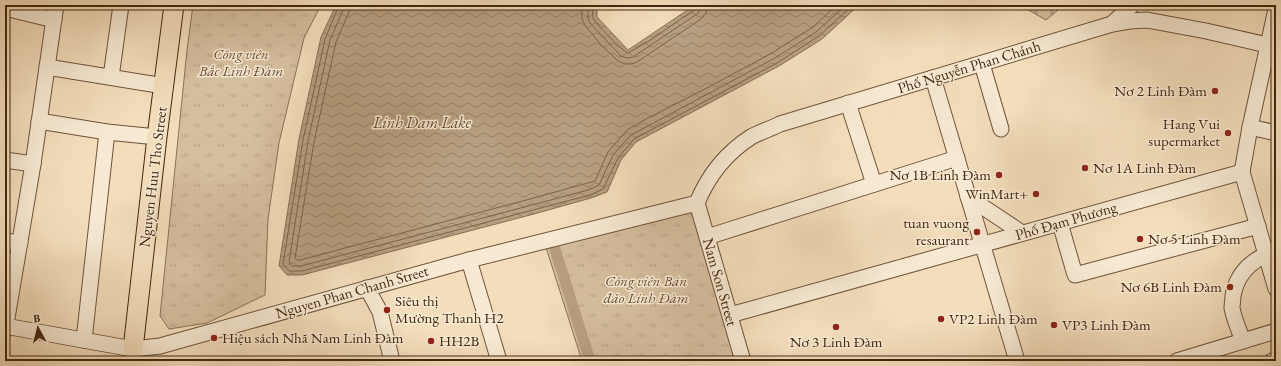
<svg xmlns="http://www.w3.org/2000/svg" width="1281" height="366" font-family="'EB Garamond',serif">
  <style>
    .grass { fill: url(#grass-tufts); stroke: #8c7256 }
    .cemetery { fill: url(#cemetery-stones); stroke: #8c7256 }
    .water { fill: url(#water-waves); stroke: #896f53 }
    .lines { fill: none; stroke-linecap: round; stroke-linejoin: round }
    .shore { stroke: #7d6348; stroke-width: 1 }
    .canal { stroke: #b79f81; stroke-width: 11 }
    .minor-casing { stroke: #6f543a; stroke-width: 17 }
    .major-casing { stroke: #43270f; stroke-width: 21 }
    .minor { stroke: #f7e9d3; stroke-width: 15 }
    .major { stroke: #f3ddbb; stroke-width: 19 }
    .poi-dot { fill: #8f2418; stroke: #f7e9d3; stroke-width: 1.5 }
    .labels { text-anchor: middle; stroke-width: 3; stroke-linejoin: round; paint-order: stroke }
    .park-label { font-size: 15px; font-style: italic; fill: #684d33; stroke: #f7e9d3 }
    .street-label { font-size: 15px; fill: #43270f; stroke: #f7e9d3 }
    .poi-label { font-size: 15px; fill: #43270f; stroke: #f7e9d3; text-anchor: start }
    .water-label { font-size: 16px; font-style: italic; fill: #664b31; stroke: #f7e9d3 }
  </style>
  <defs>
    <pattern id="grass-tufts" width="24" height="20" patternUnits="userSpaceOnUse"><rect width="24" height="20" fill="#d5be9e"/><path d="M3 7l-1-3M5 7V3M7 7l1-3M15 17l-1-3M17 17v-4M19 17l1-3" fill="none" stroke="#b8a387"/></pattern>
    <pattern id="cemetery-stones" width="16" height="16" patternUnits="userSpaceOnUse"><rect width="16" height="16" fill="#d5be9e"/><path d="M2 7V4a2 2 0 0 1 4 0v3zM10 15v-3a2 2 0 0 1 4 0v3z" fill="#b8a387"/></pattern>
    <pattern id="water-waves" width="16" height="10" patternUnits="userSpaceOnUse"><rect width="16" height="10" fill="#b79f81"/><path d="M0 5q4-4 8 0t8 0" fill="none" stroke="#968268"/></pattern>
  </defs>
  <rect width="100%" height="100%" fill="#f3ddbb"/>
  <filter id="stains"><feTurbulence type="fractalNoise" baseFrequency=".005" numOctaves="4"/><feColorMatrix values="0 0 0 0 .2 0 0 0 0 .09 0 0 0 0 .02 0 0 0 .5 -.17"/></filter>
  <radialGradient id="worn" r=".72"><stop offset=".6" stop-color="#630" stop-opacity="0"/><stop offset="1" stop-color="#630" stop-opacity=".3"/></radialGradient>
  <g class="grass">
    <polygon points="193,5 321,5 304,38 279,143 268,219 265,295 207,323 169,329 160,316 187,50"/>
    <polygon points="697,203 741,361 582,361 544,241"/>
  </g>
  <polygon class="cemetery" points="1020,5 1064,5 1046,20"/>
  <polygon class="water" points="336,5 597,5 597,17 628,50 695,5 859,5 822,39 779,66 636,142 621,160 607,192 591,198 534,214 302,275 287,275 279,266 299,139 321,37"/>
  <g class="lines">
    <g class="shore">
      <polyline points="339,5 325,39 303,140 283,264 289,271 302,271 533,210 590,195 603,189 618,158 634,139 777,63 819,36 853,5"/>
      <polyline points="344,5 343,10 330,40 308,141 289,262 292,266 301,266 532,205 588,190 599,185 613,155 631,135 775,58 816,32 846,5"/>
      <polyline points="350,5 349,12 336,42 314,142 295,258 297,260 300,260 530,199 595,181 608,152 627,130 646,119 707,88 772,53 813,27 837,5"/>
      <path d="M582,5V19L585,25L601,45L617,60C624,65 630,65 637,62L701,19L706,13L707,5"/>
      <polyline points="588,5 588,18 590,23 621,56 627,58 633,57 697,14 700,10 701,5"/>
      <path d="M593,5C593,9 592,14 593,18C595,23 623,52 628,53L649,41L694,10L696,5"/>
    </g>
    <polyline class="canal" points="555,249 590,361"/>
    <g class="minor-casing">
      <g id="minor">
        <polyline points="5,8 54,20"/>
        <polyline points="1276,9 1250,127 1242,172 1276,289"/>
        <polyline points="1112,24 1132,5"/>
        <polyline points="982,64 1001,129"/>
        <polyline points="47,67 164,86"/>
        <polyline points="111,77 121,5"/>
        <polyline points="933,78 1017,361"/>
        <polyline points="848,103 874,184"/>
        <polyline points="39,121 107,132 157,137"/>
        <polyline points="1250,127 1276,133"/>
        <polyline points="5,160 33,164"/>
        <polyline points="968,197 1022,233"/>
        <path d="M697,203C708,176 726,153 751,137C760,132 770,129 780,124L1112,24L1130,21L1147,20L1206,31L1276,47"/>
        <polyline points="697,203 743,361"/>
        <polyline points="1060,223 1075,275 1258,226"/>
        <polyline points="707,237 957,158"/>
        <polyline points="5,241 20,243"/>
        <polyline points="469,260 499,361"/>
        <polyline points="367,288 380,312 392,361"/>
        <polyline points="730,315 1242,172"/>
        <polyline points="5,326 133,349 160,346 469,260 697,203"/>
        <polyline points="5,330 33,164 56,5"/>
        <polyline points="84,340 107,132"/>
        <path d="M1243,341C1239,330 1234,319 1232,308C1232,304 1233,300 1233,296C1237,272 1254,258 1276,251"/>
        <polyline points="1177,361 1276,331"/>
        <polyline points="1272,361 1276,360"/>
      </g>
    </g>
    <g class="major-casing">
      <polyline id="major" points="133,349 157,137 174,5"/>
    </g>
    <use href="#minor" class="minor"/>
    <use href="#major" class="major"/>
  </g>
  <g class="poi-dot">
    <circle cx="1215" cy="91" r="4"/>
    <circle cx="1228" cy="133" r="4"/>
    <circle cx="1085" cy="168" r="4"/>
    <circle cx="999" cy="175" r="4"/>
    <circle cx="1036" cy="194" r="4"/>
    <circle cx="977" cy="232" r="4"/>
    <circle cx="1140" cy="239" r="4"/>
    <circle cx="1230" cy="287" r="4"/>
    <circle cx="387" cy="310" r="4"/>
    <circle cx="941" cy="319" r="4"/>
    <circle cx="1054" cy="325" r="4"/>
    <circle cx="836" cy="327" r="4"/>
    <circle cx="214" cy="338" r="4"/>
    <circle cx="431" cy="341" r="4"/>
  </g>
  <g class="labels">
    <g class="park-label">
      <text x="241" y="59">Công viên<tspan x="241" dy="17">Bắc Linh Đàm</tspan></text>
      <text x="646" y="286">Công viên Bán<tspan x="646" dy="17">đảo Linh Đàm</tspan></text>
    </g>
    <g class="street-label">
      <text transform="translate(969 67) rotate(-17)" y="5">Phố Nguyễn Phan Chánh</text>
      <text transform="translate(153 177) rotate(-83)" y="5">Nguyen Huu Tho Street</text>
      <text transform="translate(1066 221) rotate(-16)" y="5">Phố Đạm Phương</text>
      <text transform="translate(720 282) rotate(74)" y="5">Nam Son Street</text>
      <text transform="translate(352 292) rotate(-16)" y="5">Nguyen Phan Chanh Street</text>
    </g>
    <g class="poi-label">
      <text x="1207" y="96" text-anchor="end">Nơ 2 Linh Đàm</text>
      <text x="1220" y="129" text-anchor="end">Hang Vui<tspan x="1220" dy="17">supermarket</tspan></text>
      <text x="1093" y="173">Nơ 1A Linh Đàm</text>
      <text x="991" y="180" text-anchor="end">Nơ 1B Linh Đàm</text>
      <text x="1028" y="199" text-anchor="end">WinMart+</text>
      <text x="969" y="228" text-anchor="end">tuan vuong<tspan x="969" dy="17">resaurant</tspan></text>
      <text x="1148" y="244">Nơ 5 Linh Đàm</text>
      <text x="1222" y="292" text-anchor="end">Nơ 6B Linh Đàm</text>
      <text x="395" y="306">Siêu thị<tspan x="395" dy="17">Mường Thanh H2</tspan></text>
      <text x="949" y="324">VP2 Linh Đàm</text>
      <text x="1062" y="330">VP3 Linh Đàm</text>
      <text x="222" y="343">Hiệu sách Nhã Nam Linh Đàm</text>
      <text x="439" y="346">HH2B</text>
      <text x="836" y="347" text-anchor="middle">Nơ 3 Linh Đàm</text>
    </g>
    <g class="water-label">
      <text x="422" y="128">Linh Dam Lake</text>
    </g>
  </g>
  <rect width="1281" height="366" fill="none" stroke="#f3ddbb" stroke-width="20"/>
  <rect x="6" y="6" width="1269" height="354" fill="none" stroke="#43270f" stroke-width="2"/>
  <rect x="10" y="10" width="1261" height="346" fill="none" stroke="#43270f"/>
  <g transform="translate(38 328) rotate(353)" stroke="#f7e9d3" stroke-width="3" paint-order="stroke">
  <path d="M0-3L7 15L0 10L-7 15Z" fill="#43270f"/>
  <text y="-6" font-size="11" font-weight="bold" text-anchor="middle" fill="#43270f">B</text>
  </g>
  <rect width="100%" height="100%" filter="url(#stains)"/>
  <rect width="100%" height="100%" fill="url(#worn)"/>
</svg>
